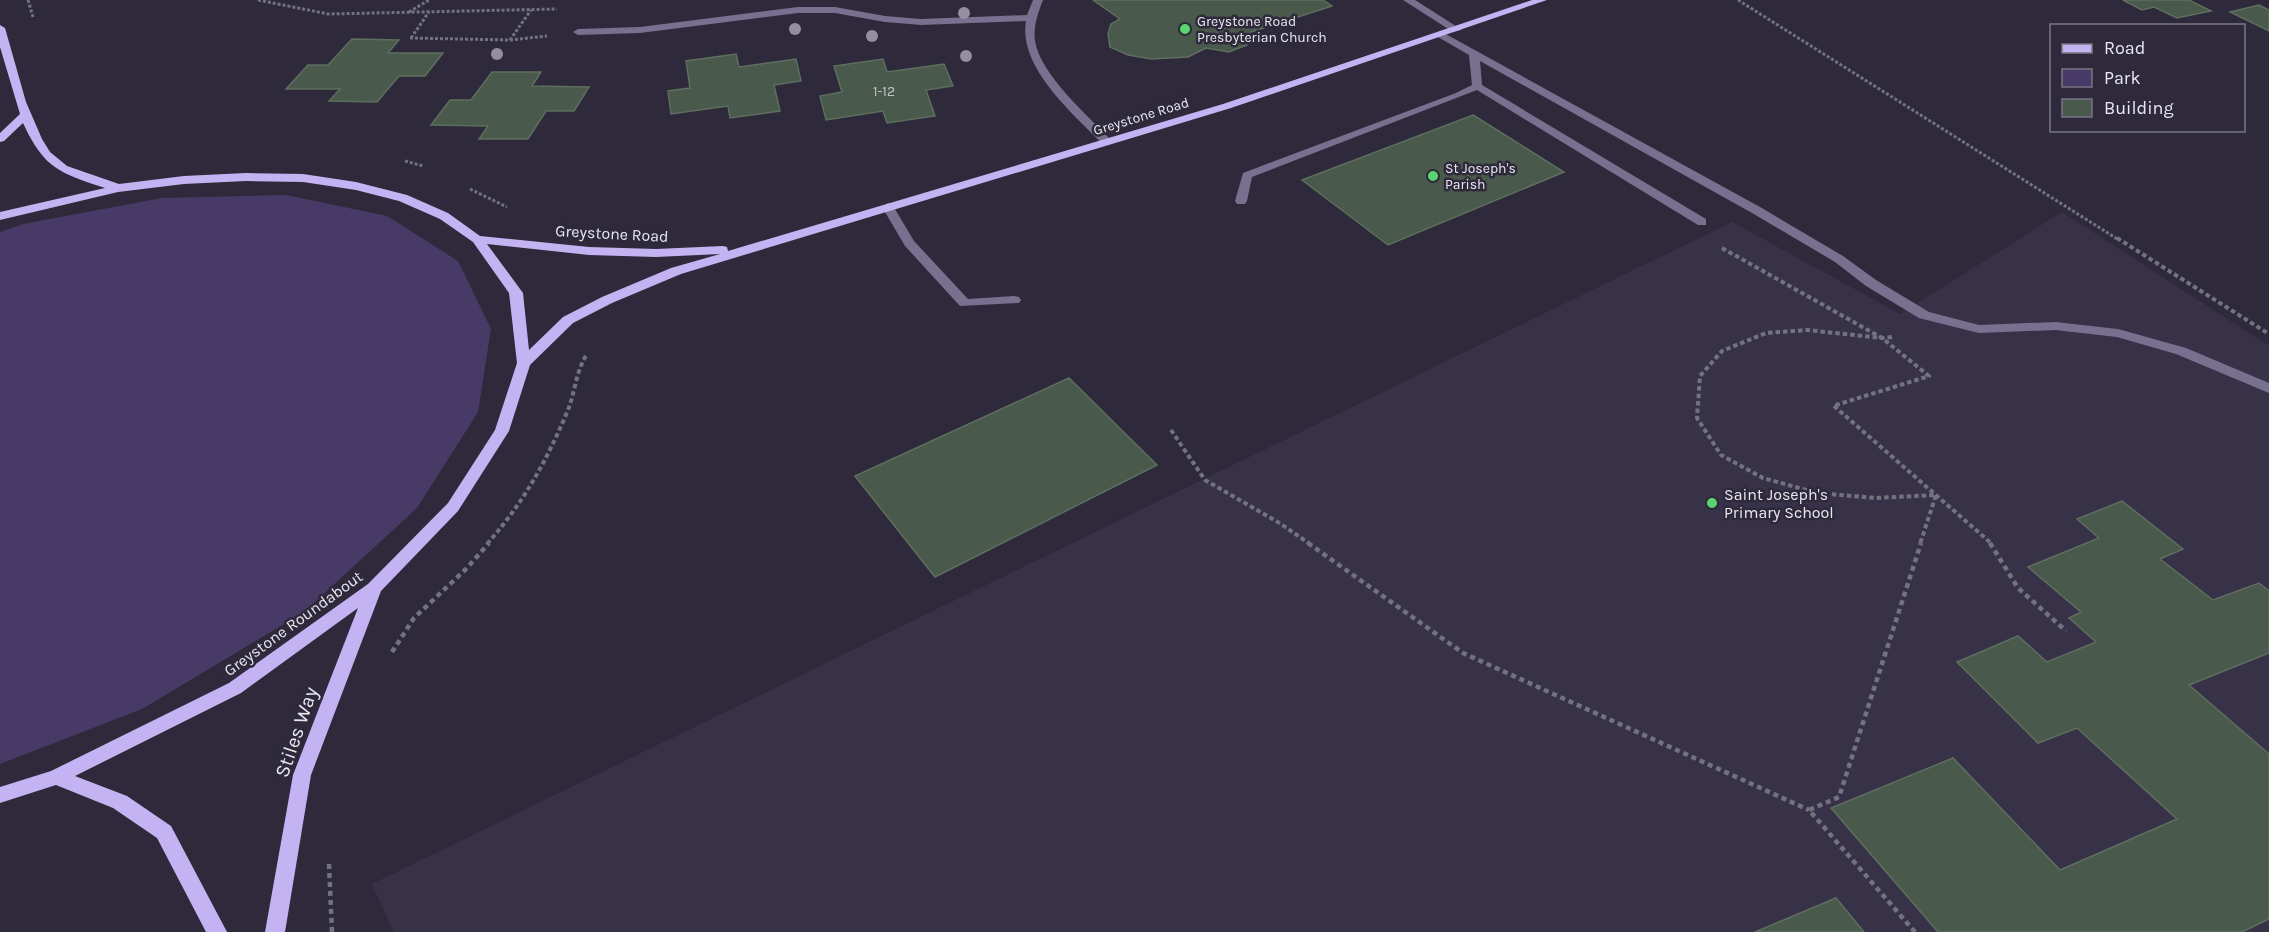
<svg xmlns="http://www.w3.org/2000/svg" width="2269" height="932" font-family="Karla,sans-serif">
  <style>
    .built { fill: #383249 }
    .green { fill: #483a67 }
    .building { fill: #49594b; stroke: #5e6e5f; stroke-width: 1.5 }
    .lines { fill: none; stroke-linecap: round; stroke-linejoin: round }
    .path-far2 { stroke: #757280; stroke-width: 3; stroke-dasharray: 3 2; stroke-linecap: butt }
    .path-far1 { stroke: #757280; stroke-width: 4; stroke-dasharray: 4.5 3; stroke-linecap: butt }
    .path { stroke: #757280; stroke-width: 4.5; stroke-dasharray: 5 4; stroke-linecap: butt }
    .minor { fill: #78708f; fill-rule: evenodd }
    .major { fill: #c4b3f2; fill-rule: evenodd }
    .tree { fill: #938fa1 }
    .poi-dot { fill: #59d56f; stroke: #2e2a3b; stroke-width: 2 }
    .labels { text-anchor: middle; stroke-width: 5; stroke-linejoin: round; paint-order: stroke }
    .far-poi-label { font-size: 14px; fill: #eae7f2; stroke: #2e2a3b; text-anchor: start }
    .number-label { font-size: 14px; fill: #c2c4c8 }
    .far-street-label { font-size: 14px; fill: #eae7f2; stroke: #2e2a3b }
    .street-label { font-size: 16px; fill: #eae7f2; stroke: #2e2a3b }
    .poi-label { font-size: 16px; fill: #eae7f2; stroke: #2e2a3b; text-anchor: start }
    .near-street-label { font-size: 20px; fill: #eae7f2; stroke: #2e2a3b }
  </style>
  <rect width="100%" height="100%" fill="#2e2a3b"/>
  <polygon class="built" points="2062,212 2269,346 2269,932 394,932 372,884 1732,222 1900,314"/>
  <polygon class="green" points="286,195 387,216 458,261 491,329 478,412 417,508 304,612 142,709 0,764 0,232 23,224 162,198"/>
  <g class="building">
    <polygon points="1093,0 1323,0 1332,6 1245,34 1247,45 1229,52 1206,48 1188,57 1152,59 1128,55 1110,47 1108,34 1111,24 1120,19"/>
    <polygon points="2123,0 2189,0 2211,11 2177,18 2154,7 2142,10"/>
    <polygon points="2259,5 2269,10 2269,31 2230,12"/>
    <polygon points="352,39 399,40 388,53 443,53 425,76 399,76 377,102 329,101 340,89 286,89 308,65 328,65"/>
    <polygon points="736,54 739,67 796,59 801,81 774,85 780,111 730,118 728,106 671,114 668,91 690,88 686,61"/>
    <polygon points="883,59 887,72 944,64 953,86 926,90 935,116 887,123 883,111 826,120 820,96 842,92 834,66"/>
    <polygon points="492,72 541,72 532,86 589,87 574,111 546,111 528,139 479,139 488,126 431,125 450,100 471,100"/>
    <polygon points="1473,115 1564,172 1388,245 1302,180"/>
    <polygon points="1069,378 1157,465 935,577 855,476"/>
    <polygon points="2122,501 2183,549 2160,559 2213,600 2259,583 2269,591 2269,653 2189,685 2269,754 2269,919 2242,932 1938,932 1831,808 1953,758 2060,870 2177,819 2077,728 2038,743 1957,662 2018,636 2047,662 2096,642 2069,618 2081,612 2028,567 2099,538 2077,519"/>
    <polygon points="1836,898 1864,932 1755,932"/>
  </g>
  <g class="lines">
    <g class="path-far2">
      <polyline points="28,0 33,17"/>
      <polyline points="258,0 328,14 557,9"/>
      <polyline points="1738,0 2119,240"/>
      <polyline points="409,12 429,0"/>
      <polyline points="410,38 510,40 547,36"/>
      <polyline points="411,38 429,12"/>
      <polyline points="510,40 531,10"/>
      <polyline points="405,161 423,166"/>
      <polyline points="470,189 507,207"/>
    </g>
    <g class="path-far1">
      <polyline points="2117,238 2269,334"/>
      <polyline points="1722,248 1882,338 1929,376 1833,406"/>
      <polyline points="1892,337 1882,338 1807,330 1766,333 1722,351 1700,376 1697,418 1721,455 1763,478 1817,493 1876,498 1936,495 1920,544"/>
      <polyline points="1834,406 1992,544"/>
      <polyline points="1171,430 1205,480 1281,524 1310,544"/>
      <path d="M487,544C524,502 546,462 568,410C575,392 576,371 587,354"/>
    </g>
    <g class="path">
      <polyline points="1308,543 1463,653 1809,810"/>
      <polyline points="1990,543 2018,588 2066,631"/>
      <polyline points="392,652 414,618 466,569 489,543"/>
      <polyline points="329,864 332,932"/>
      <polyline points="1915,932 1809,810 1839,797 1921,543"/>
    </g>
    <g class="minor">
      <path d="M1033,0H1043C1038,13 1033,26 1035,41C1040,74 1088,116 1111,140V144H1103C1073,114 1018,67 1026,21L921,25L885,22L835,13H798L640,33L578,35L573,32L578,29L640,27L798,7H835L885,16L921,19L1027,15Z"/>
      <polygon points="1403,0 1415,0 1462,30 1453,32"/>
      <polygon points="1442,32 1760,207 1843,256 1876,280 1929,312 1979,325 2055,322 2118,329 2186,348 2269,383 2269,393 2176,354 2117,337 2055,330 1979,333 1919,318 1866,286 1835,262 1752,213 1480,61 1482,85 1706,219 1706,225 1698,225 1477,90 1252,177 1247,201 1245,204 1237,204 1235,201 1243,173 1456,93 1472,85 1469,55 1438,37 1437,35"/>
      <polygon points="888,203 892,204 914,241 968,299 1014,296 1019,297 1021,300 1019,303 960,306 905,246 882,207"/>
    </g>
    <path class="major" d="M1532,0H1547L1231,108L681,274L612,303L573,323L530,365L509,431L458,511L381,591L311,775L285,932H265L293,775L358,608L241,693L75,776L127,796L171,826L227,932H206L157,838L113,808L56,785L0,803V787L51,771L229,683L368,584L448,503L495,430L517,363L509,293L473,242L440,219L399,201L356,190L303,182L246,181L184,184L118,192L0,220V212L105,188C59,173 44,168 23,123L4,141L0,142V133L20,114L0,47V25L5,28L26,102L42,139L50,152L67,166L119,184L184,176L246,173L303,174L356,182L407,195L448,213L480,236L589,247L656,249L723,246L727,247L728,251L1223,104ZM487,244L589,255L656,257L720,254L671,268L602,297L563,317L529,350L523,293Z"/>
  </g>
  <g class="tree">
    <circle cx="964" cy="13" r="6"/>
    <circle cx="795" cy="29" r="6"/>
    <circle cx="872" cy="36" r="6"/>
    <circle cx="497" cy="54" r="6"/>
    <circle cx="966" cy="56" r="6"/>
  </g>
  <g class="poi-dot">
    <circle cx="1185" cy="29" r="6"/>
    <circle cx="1433" cy="176" r="6"/>
    <circle cx="1712" cy="503" r="6"/>
  </g>
  <g class="labels">
    <g class="far-poi-label">
      <text x="1197" y="26">Greystone Road<tspan x="1197" dy="16">Presbyterian Church</tspan></text>
      <text x="1445" y="173">St Joseph's<tspan x="1445" dy="16">Parish</tspan></text>
    </g>
    <g class="number-label">
      <text x="884" y="96">1-12</text>
    </g>
    <g class="far-street-label">
      <text transform="translate(1141 116) rotate(-17)" y="5">Greystone Road</text>
    </g>
    <g class="street-label">
      <text transform="translate(612 233) rotate(3)" y="6">Greystone Road</text>
      <text transform="translate(293 623) rotate(-36)" y="6">Greystone Roundabout</text>
    </g>
    <g class="poi-label">
      <text x="1724" y="500">Saint Joseph's<tspan x="1724" dy="18">Primary School</tspan></text>
    </g>
    <g class="near-street-label">
      <text transform="translate(296 732) rotate(-71)" y="7">Stiles Way</text>
    </g>
  </g>
  <rect x="2050" y="24" width="195" height="108" fill="#2e2a3b" stroke="#797684" stroke-width="1.5"/>
  <rect x="2062" y="44" width="30" height="9" fill="#c4b3f2" stroke="#797684" stroke-width="1.5"/>
  <text x="2104" y="54" font-size="18" fill="#eae7f2">Road</text>
  <rect x="2062" y="69" width="30" height="18" fill="#483a67" stroke="#797684" stroke-width="1.5"/>
  <text x="2104" y="84" font-size="18" fill="#eae7f2">Park</text>
  <rect x="2062" y="99" width="30" height="18" fill="#49594b" stroke="#797684" stroke-width="1.5"/>
  <text x="2104" y="114" font-size="18" fill="#eae7f2">Building</text>
</svg>
